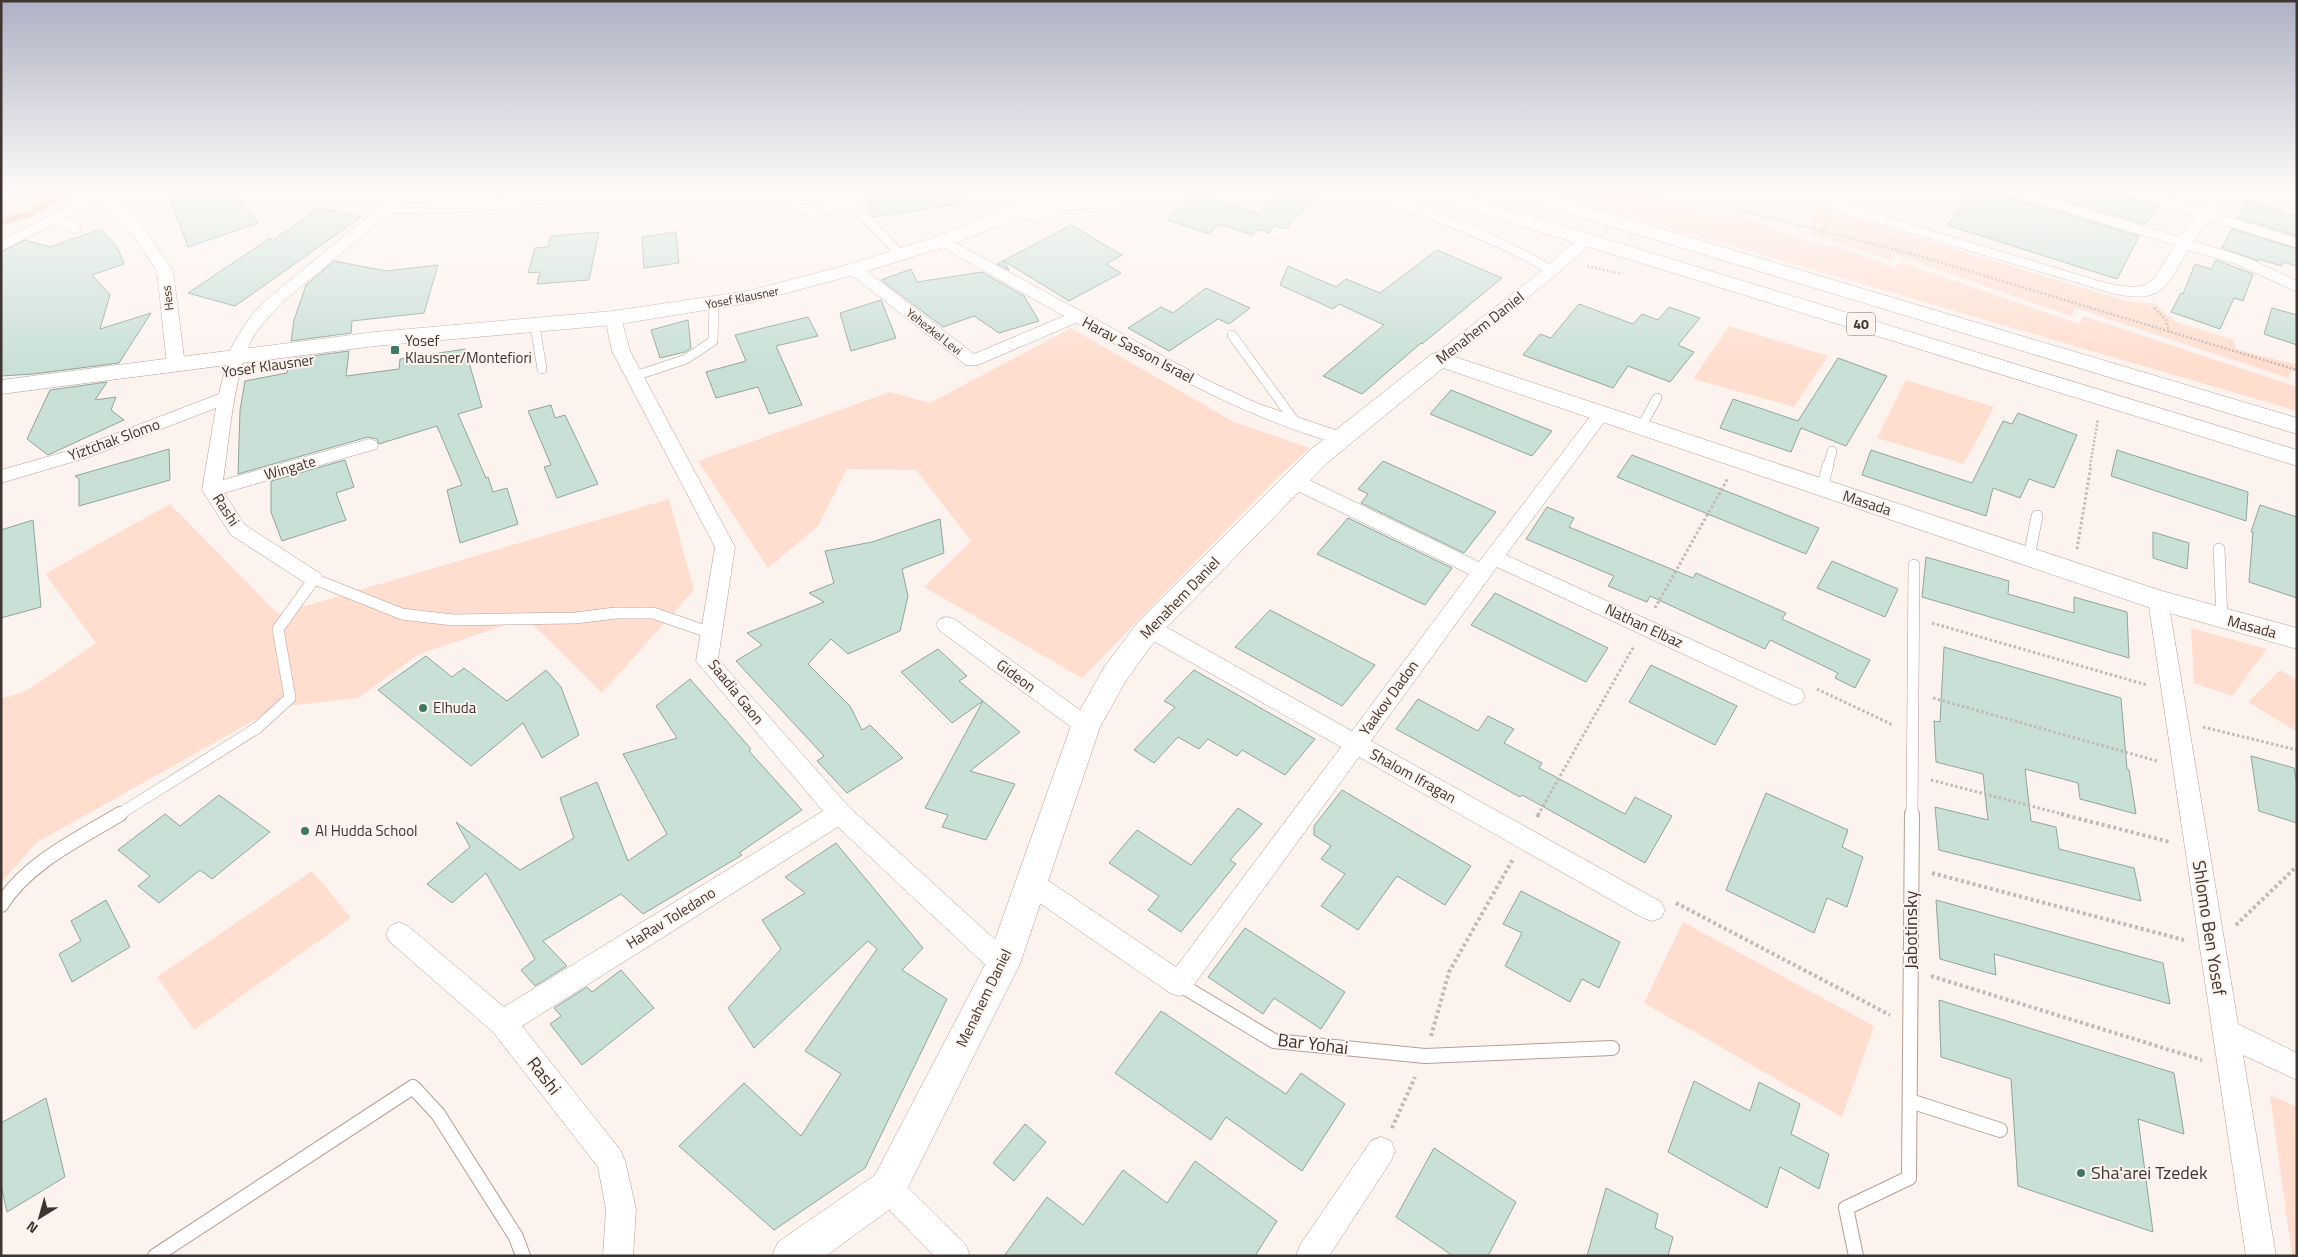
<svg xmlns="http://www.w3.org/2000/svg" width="2298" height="1257" font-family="'Titillium Web',sans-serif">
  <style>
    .green { fill: #ffdecf }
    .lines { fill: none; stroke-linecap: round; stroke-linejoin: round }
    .stream { stroke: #f4ad8b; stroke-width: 7 }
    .building { fill: #c8e0d6; stroke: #8fa59c }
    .service-far2-casing { stroke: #b49f96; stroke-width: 10 }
    .service-far1-casing { stroke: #b49f96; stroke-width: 12 }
    .service-casing { stroke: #b49f96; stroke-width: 16 }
    .minor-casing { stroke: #b49f96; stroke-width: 1 }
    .tertiary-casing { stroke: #b49f96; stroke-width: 1 }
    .secondary-casing { stroke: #b49f96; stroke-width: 1 }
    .trunk-casing { stroke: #b49f96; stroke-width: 1 }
    .path-far2 { stroke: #c2b9b5; stroke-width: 2.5; stroke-dasharray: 2 2; stroke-linecap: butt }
    .path-far1 { stroke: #c2b9b5; stroke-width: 3; stroke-dasharray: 2.5 2.5; stroke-linecap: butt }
    .path { stroke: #c2b9b5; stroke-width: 4; stroke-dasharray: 3 3; stroke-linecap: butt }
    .service-far2 { stroke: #fff; stroke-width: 9 }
    .service-far1 { stroke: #fff; stroke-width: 11 }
    .service { stroke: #fff; stroke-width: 14 }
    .minor { fill: #fff; fill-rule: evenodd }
    .tertiary { fill: #fff; fill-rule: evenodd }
    .secondary { fill: #fff; fill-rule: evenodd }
    .trunk { fill: #fff; fill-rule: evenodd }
    .poi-dot { fill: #3d7964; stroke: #fcf3ef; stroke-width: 2 }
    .labels { text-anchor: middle; stroke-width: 4; stroke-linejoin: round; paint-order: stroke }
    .far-street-label { font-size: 12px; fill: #3e3531; stroke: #fcf3ef }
    .shield { fill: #fcf3ef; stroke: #776e6a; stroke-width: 1 }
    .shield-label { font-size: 14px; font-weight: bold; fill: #3e3531 }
    .street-label { font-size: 15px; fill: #3e3531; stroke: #fcf3ef }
    .poi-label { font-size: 15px; fill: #3e3531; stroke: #fcf3ef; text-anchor: start }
    .near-street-label { font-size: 18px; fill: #3e3531; stroke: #fcf3ef }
    .near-poi-label { font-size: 18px; fill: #3e3531; stroke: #fcf3ef; text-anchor: start }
  </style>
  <rect width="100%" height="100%" fill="#fcf3ef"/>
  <g class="green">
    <polygon points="1,190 55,190 1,219"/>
    <polygon points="1541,190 1641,190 1713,217 1725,212 1826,247 1833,245 1896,268 1900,262 2079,324 2083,316 2297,387 2297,411"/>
    <polygon points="1819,208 2130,302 2154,303 2176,322 2234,340 2236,349 2297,365 2297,372 2291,370 2289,378 2075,308 2071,316 1894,254 1889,260 1810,234 1812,223"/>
    <polygon points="1729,326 1828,356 1794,407 1693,379"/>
    <polygon points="1071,328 1234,422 1310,448 1278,477 1082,678 924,587 971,541 916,470 847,469 818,526 768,568 698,461 890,392 930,403"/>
    <polygon points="1906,380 1994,407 1964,464 1877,438"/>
    <polygon points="669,499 694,590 602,693 526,618 419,654 358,698 278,707 36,843 1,883 1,699 28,690 96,643 45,574 170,504 278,614"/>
    <polygon points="2191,628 2267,649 2232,696 2194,683"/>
    <polygon points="2280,670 2297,680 2297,732 2248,702"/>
    <polygon points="312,871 351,918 194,1030 157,977"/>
    <polygon points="1683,922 1874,1026 1842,1117 1644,1003"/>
    <polygon points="2270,1095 2297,1107 2297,1256 2292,1256"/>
  </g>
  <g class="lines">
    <polyline class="stream" points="1,222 29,214 72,190"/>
  </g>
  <g class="building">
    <polygon points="166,190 233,190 258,223 188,247"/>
    <polygon points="865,190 965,190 966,203 873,217"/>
    <polygon points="1281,190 1323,190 1285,229 1275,226 1269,233 1258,229 1252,235 1219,224 1209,234 1167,220 1196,194 1258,213"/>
    <polygon points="1972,190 2000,190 2003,195 2139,236 2117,279 1947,225"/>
    <polygon points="2030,190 2122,190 2126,196 2158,206 2145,224"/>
    <polygon points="2246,201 2297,217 2297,236 2238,218"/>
    <polygon points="319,208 361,217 235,306 188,293 270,238 272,241"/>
    <polygon points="1071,225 1122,255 1106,264 1121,273 1069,301 1004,261 1009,270 997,264"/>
    <polygon points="101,229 117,247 124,264 92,275 110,295 100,329 151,313 119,363 33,374 1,376 1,252 25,240 50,247"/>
    <polygon points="2232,229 2297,249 2297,266 2283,262 2281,266 2259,259 2258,261 2222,248"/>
    <polygon points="599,232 589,280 537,284 540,272 528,273 535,248 548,247 551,236"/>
    <polygon points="676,232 679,263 644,268 642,237"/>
    <polygon points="1437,250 1502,278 1422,344 1421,343 1362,394 1323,376 1384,325 1339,304 1333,309 1280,285 1288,266 1336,287 1346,279 1380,293"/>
    <polygon points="2216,260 2253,274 2243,301 2234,298 2220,329 2171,312 2181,293 2183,294 2195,264 2211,269"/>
    <polygon points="334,261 386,271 438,265 424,313 352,321 351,333 291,341 294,320 306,285"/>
    <polygon points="911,269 917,282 982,272 1024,296 1039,321 999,333 974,316 943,327 881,280"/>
    <polygon points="1206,288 1250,308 1229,324 1218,319 1169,351 1128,328 1161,307 1173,313"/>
    <polygon points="881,300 896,338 851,351 840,313"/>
    <polygon points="1579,304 1633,324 1642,314 1658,320 1669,307 1700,318 1678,345 1694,352 1670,382 1628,366 1613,388 1523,355 1540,334 1551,338"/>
    <polygon points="2272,308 2297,315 2297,345 2264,334"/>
    <polygon points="808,317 818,336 776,346 802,405 769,414 758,387 716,398 706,372 746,361 735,335"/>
    <polygon points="688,320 691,348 685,352 660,358 651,330"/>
    <polygon points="465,349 482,407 458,414 486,478 488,477 493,492 507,488 518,524 460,543 447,490 462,485 437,426 379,444 377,439 368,437 238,474 240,410 245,381 287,373 289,359 349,351 346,376 399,369 400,359"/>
    <polygon points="1838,358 1887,376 1846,446 1801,428 1791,452 1720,428 1733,399 1798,421"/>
    <polygon points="107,382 95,400 116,397 111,410 124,420 48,455 27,439 50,390"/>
    <polygon points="1451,390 1552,431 1532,456 1430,414"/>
    <polygon points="551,405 555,418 565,415 598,484 557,498 544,467 551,465 528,411"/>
    <polygon points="2018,413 2077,435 2054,488 2029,479 2020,498 1993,488 1986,516 1862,475 1871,450 1972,483 2003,421 2012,424"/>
    <polygon points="169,449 170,480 79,506 79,479 75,476"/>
    <polygon points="2117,450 2248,492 2246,521 2111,476"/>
    <polygon points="1632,455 1739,496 1819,528 1806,554 1617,477"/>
    <polygon points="345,460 354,487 336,493 346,520 282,541 271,512 271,481"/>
    <polygon points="1383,461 1496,512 1464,553 1361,503 1368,494 1358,489"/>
    <polygon points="2260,505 2297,517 2297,598 2249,582 2253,532 2251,532"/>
    <polygon points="1547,507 1574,518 1569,527 1693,578 1696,573 1786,613 1782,619 1870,660 1855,688 1835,678 1838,673 1770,640 1765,649 1650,596 1647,602 1608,586 1614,576 1526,539"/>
    <polygon points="1348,518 1452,568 1425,605 1317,554"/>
    <polygon points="940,519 944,553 902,569 908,596 900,631 848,654 831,639 808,664 850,706 862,730 870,725 903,758 847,793 817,761 824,756 736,661 762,645 747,633 824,602 809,593 834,583 825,551 872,542"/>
    <polygon points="33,520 41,607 1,618 1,530"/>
    <polygon points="2153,532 2189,543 2187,569 2153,558"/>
    <polygon points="1926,557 2009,581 2008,594 2074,613 2074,597 2127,612 2129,658 1922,597"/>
    <polygon points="1832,561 1898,589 1885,617 1817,588"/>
    <polygon points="1495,593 1608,648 1586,682 1471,625"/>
    <polygon points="1270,610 1375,665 1342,706 1235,647"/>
    <polygon points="1944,647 2121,698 2127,769 2129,770 2136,814 2080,799 2078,783 2025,769 2031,821 2056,827 2059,849 2134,868 2141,901 1939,850 1935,807 1988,820 1983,774 1936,762 1934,721 1940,722"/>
    <polygon points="938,649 967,676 959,681 983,701 952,723 901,672"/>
    <polygon points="426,656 452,677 464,668 507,701 546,670 561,687 579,735 542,758 523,723 471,766 378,690"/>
    <polygon points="1651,665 1737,706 1715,745 1629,702"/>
    <polygon points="1194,670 1315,739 1285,775 1242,750 1237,756 1208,739 1199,749 1178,737 1154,763 1134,750 1175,707 1164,701"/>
    <polygon points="690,679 751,749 749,751 802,810 739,853 742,855 643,914 621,894 543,941 567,966 535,986 521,970 535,959 486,873 452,903 427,884 470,847 456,822 520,870 574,838 560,798 597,782 628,861 667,834 623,754 677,738 656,706"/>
    <polygon points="1418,699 1478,731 1488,716 1514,729 1504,743 1542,763 1539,768 1625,814 1635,797 1672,816 1645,863 1522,795 1520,797 1396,729"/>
    <polygon points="983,701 1020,732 970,771 1015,784 986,840 942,827 948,815 925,808"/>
    <polygon points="2251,756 2294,768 2297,784 2297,823 2259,811"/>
    <polygon points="1342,790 1471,866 1445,905 1397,876 1358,930 1321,906 1345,874 1321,859 1331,846 1314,835 1314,826"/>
    <polygon points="1766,793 1848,830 1842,847 1863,857 1847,907 1827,898 1814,933 1726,890"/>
    <polygon points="219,795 270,832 212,879 200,870 159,903 138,886 150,876 118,850 165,814 180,826"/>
    <polygon points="1238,808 1262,824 1230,860 1236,864 1181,932 1148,910 1159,896 1109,863 1137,830 1191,865"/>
    <polygon points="836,843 923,948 902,970 947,999 865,1168 774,1230 679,1146 744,1083 801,1136 841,1074 805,1051 877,949 868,941 754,1048 728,1008 781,949 762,920 805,893 785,877"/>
    <polygon points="1521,891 1620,942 1599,988 1582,979 1570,1002 1505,966 1522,933 1503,924"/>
    <polygon points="106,900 130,947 72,982 59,954 81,941 71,921"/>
    <polygon points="1936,900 2163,963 2170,1004 1994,954 1996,975 1940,959"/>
    <polygon points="1245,928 1345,992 1321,1029 1274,998 1263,1014 1208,977"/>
    <polygon points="621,970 654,1008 582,1065 550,1024 561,1016 554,1008 587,987 592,992"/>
    <polygon points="1939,1000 2174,1073 2184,1134 2138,1119 2153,1232 2018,1186 2011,1079 1941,1057"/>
    <polygon points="1161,1011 1286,1094 1301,1073 1345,1104 1302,1171 1226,1117 1211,1140 1115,1073"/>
    <polygon points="1694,1081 1750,1111 1759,1082 1800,1104 1791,1134 1829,1154 1819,1189 1780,1167 1767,1208 1668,1152"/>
    <polygon points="46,1098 65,1177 7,1212 1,1185 1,1123"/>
    <polygon points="1025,1124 1046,1142 1014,1181 993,1163"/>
    <polygon points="1434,1148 1516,1202 1488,1256 1453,1256 1396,1217"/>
    <polygon points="1195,1161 1277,1221 1255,1256 1004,1256 1047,1197 1083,1225 1123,1170 1167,1203"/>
    <polygon points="1606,1188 1658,1214 1655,1228 1673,1237 1668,1256 1587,1256"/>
  </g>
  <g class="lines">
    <g class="service-far2-casing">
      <g id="service-far2">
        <polyline points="787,190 795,207 817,212 850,201"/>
        <polyline points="839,190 901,255"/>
        <path d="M1362,190C1426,213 1490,234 1549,269L1545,276"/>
        <polyline points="2128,190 2297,243"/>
        <polyline points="1,196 14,190"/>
        <polyline points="1061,206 1110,202 1160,190"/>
        <polyline points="387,209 474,207 620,190"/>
        <polyline points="52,219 76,229"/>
        <polyline points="1,246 103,193"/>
        <polyline points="535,326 542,369"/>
        <polyline points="1232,335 1296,423"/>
        <polyline points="635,376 686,359 713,341 714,304"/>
        <polyline points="1641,427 1657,398"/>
        <polyline points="1828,466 1832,451"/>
      </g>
    </g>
    <g class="service-far1-casing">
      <g id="service-far1">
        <polyline points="1822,488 1828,465"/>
        <polyline points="2219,549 2222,619"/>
        <polyline points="2029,557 2037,516"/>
        <polyline points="118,815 257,728 290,698 278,629 314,579 402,614 453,620 575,618 616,613 653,613 711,633"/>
        <polyline points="1912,815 1914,565"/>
      </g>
    </g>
    <g class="service-casing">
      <g id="service">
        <path d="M1,905C27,863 79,839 120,814"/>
        <polyline points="1179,984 1274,1041 1425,1056 1612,1048"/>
        <polyline points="1910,1101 2000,1130"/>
        <polyline points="155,1256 413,1087 438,1114 516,1237 523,1256"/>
        <polyline points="1856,1256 1846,1208 1909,1178 1912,814"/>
      </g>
    </g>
    <g class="minor-casing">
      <g id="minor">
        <polygon points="98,190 108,190 145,230 173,271 185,365 182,369 170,369 167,365 157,271 134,236 98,196 96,193"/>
        <path d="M401,190H417L286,299C275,310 264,321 255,334C233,371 230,437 223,480L369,439L376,441L378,445L376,449L224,493L245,525L321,574L324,579L321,584L314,586L307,584L231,535L202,490L216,408L89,457L1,483V470L75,449L219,394L230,350L239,334L254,312L274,293Z"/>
        <path d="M1806,190H1822L1826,194L1863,210L2106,283C2155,293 2151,283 2175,245L2004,193L2002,190H2024L2180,237L2215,190H2230L2193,241L2248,258L2297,281V292L2236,264L2188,250C2167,286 2163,304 2115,294L1853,216L1816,200Z"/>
        <polygon points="1586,235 1592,237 1594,240 1592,243 1551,279 1446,363 1434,363 1431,359 1434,355 1539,273 1580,237"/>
        <path d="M943,236L1209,381L1259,404L1350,435L1352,439L1350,443L1343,445C1247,419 1163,370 1076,323L978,365H966L848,272L846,269L848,266H860L974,354L1064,316L937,244L935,241L937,238Z"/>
        <polygon points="613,313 619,314 621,318 630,351 735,547 718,659 848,806 1012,955 1016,964 1012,973 1003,976 994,973 838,827 522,1026 621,1151 625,1161 636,1209 633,1256 603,1256 606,1209 598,1167 493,1032 390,942 386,934 390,926 399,922 408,926 504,1007 823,811 696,661 715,547 612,351 605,318 607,314"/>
        <polygon points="1601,408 1607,410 1610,414 1607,418 1506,555 1802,690 1805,696 1802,702 1794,705 1786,702 1497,567 1371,741 1661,902 1665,910 1661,918 1652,921 1643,918 1359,757 1188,993 1179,996 1170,993 1022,891 1019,883 1022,875 1031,872 1040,875 1176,967 1341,747 1141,634 1138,628 1141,622 1149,620 1157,622 1352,731 1469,574 1287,486 1284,481 1287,476 1294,475 1301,476 1479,562 1595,410"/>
        <polygon points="2158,592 2165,595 2168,600 2238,1024 2297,1053 2297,1080 2243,1055 2276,1256 2246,1256 2148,600 2151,595"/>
        <polygon points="947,617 954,619 1094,720 1097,726 1094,732 1086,735 1078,732 940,631 936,625 940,619"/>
        <polygon points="1381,1137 1391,1141 1395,1151 1391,1161 1329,1256 1296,1256 1300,1245 1371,1141"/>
        <polygon points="888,1173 898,1178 966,1245 970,1256 934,1256 878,1198 873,1188 878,1178"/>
      </g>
    </g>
    <g class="tertiary-casing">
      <g id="tertiary">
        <polygon points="2250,190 2280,190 2297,195 2297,207 2253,194"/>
        <polygon points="1440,352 2162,591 2297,628 2297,649 2148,607 1443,368 1327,463 1159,635 1125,682 1100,727 1020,964 901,1201 826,1256 772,1256 778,1242 875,1175 988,959 1071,726 1105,666 1139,621 1309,451 1432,354"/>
      </g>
    </g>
    <g class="secondary-casing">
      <polygon id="secondary" points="1041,190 1066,190 1063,194 1031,210 1078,190 1103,190 1100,194 1043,219 1036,221 1029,219 1026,215 1029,211 1001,225 950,245 861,273 749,303 613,325 375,346 1,394 1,380 375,332 613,311 748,291 847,265 936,237 987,217"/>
    </g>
    <g class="trunk-casing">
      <g id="trunk">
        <polygon points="1415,190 1445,190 2297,450 2297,466 1418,194"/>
        <polygon points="1501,190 1531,190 2297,418 2297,434 1504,194"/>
      </g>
    </g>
    <g class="path-far2">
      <polyline points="1736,209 1919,256 2297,370"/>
      <polyline points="1823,232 1830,220"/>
      <polyline points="1587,266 1623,274"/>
      <polyline points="2154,308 2166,320 2169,332"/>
      <polyline points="2090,466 2098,419"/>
    </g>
    <g class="path-far1">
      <polyline points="2077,549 2091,465"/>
      <polyline points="1655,608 1728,478"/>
      <polyline points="1932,623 2147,685"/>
      <polyline points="1817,689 1893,725"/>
      <polyline points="1933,698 2157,761"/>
      <polyline points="2203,727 2297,750"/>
      <polyline points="1931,780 2066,815"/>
      <polyline points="1538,815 1634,646"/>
    </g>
    <g class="path">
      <polyline points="2061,814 2170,842"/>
      <polyline points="1537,817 1539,814"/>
      <polyline points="1932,873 2184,940"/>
      <polyline points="1676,903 1890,1015"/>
      <polyline points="2236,925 2297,866"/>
      <polyline points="1931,976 2202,1060"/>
      <polyline points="1431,1036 1449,972 1513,859"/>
      <polyline points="1392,1128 1415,1077"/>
    </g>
    <use href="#service-far2" class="service-far2"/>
    <use href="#service-far1" class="service-far1"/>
    <use href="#service" class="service"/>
    <use href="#minor" class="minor"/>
    <use href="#tertiary" class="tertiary"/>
    <use href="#secondary" class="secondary"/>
    <use href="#trunk" class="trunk"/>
  </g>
  <linearGradient id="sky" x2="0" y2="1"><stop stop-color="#adb1c3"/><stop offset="0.52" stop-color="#fefaf8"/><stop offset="1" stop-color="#fefaf8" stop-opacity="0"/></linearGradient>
  <rect width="2298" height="366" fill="url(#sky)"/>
  <g class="poi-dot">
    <rect x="390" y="345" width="10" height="10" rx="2.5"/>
    <circle cx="423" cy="708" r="5"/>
    <circle cx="305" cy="831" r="5"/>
    <circle cx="2081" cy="1173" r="5"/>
  </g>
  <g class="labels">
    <g class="far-street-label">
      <text transform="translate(168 298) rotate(-97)" y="4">Hess</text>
      <text transform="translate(742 298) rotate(-11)" y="4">Yosef Klausner</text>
      <text transform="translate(934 332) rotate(38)" y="4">Yehezkel Levi</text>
    </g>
    <rect class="shield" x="1847" y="312.5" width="28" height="23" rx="4"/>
    <g class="shield-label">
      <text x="1861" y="329">40</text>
    </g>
    <g class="street-label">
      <text transform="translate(1480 328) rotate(-38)" y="5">Menahem Daniel</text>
      <text transform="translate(1138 350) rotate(28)" y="5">Harav Sasson Israel</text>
      <text transform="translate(268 366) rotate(-8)" y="5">Yosef Klausner</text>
      <text transform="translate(114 440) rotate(-20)" y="5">Yiztchak Slomo</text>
      <text transform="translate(290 468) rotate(-16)" y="5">Wingate</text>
      <text transform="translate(1867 503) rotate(18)" y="5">Masada</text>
      <text transform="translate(226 510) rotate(57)" y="5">Rashi</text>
      <text transform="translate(1180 598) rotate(-46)" y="5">Menahem Daniel</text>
      <text transform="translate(1644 626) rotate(25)" y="5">Nathan Elbaz</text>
      <text transform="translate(2252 627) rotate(15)" y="5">Masada</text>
      <text transform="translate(1016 676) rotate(36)" y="5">Gideon</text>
      <text transform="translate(736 692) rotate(51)" y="5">Saadia Gaon</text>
      <text transform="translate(1389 698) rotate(-54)" y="5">Yaakov Dadon</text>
      <text transform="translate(1413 776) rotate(29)" y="5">Shalom Ifragan</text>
      <text transform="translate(671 918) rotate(-32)" y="5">HaRav Toledano</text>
      <text transform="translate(984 998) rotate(-64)" y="5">Menahem Daniel</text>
    </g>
    <g class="poi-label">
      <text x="405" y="346">Yosef<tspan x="405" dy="17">Klausner/Montefiori</tspan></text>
      <text x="433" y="713">Elhuda</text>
      <text x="315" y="836">Al Hudda School</text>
    </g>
    <g class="near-street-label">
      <text transform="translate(2209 928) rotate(81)" y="6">Shlomo Ben Yosef</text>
      <text transform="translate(1911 930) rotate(-90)" y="6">Jabotinsky</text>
      <text transform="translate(1313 1044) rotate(7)" y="6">Bar Yohai</text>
      <text transform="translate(544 1076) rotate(52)" y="6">Rashi</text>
    </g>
    <g class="near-poi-label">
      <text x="2091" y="1179">Sha'arei Tzedek</text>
    </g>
  </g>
  <rect width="2298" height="1257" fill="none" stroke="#3e3531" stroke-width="5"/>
  <g transform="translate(40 1217) rotate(217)" stroke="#fcf3ef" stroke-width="4" paint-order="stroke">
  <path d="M0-4L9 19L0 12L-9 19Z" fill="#3e3531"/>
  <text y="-8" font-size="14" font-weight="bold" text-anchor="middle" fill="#3e3531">N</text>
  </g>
</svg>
